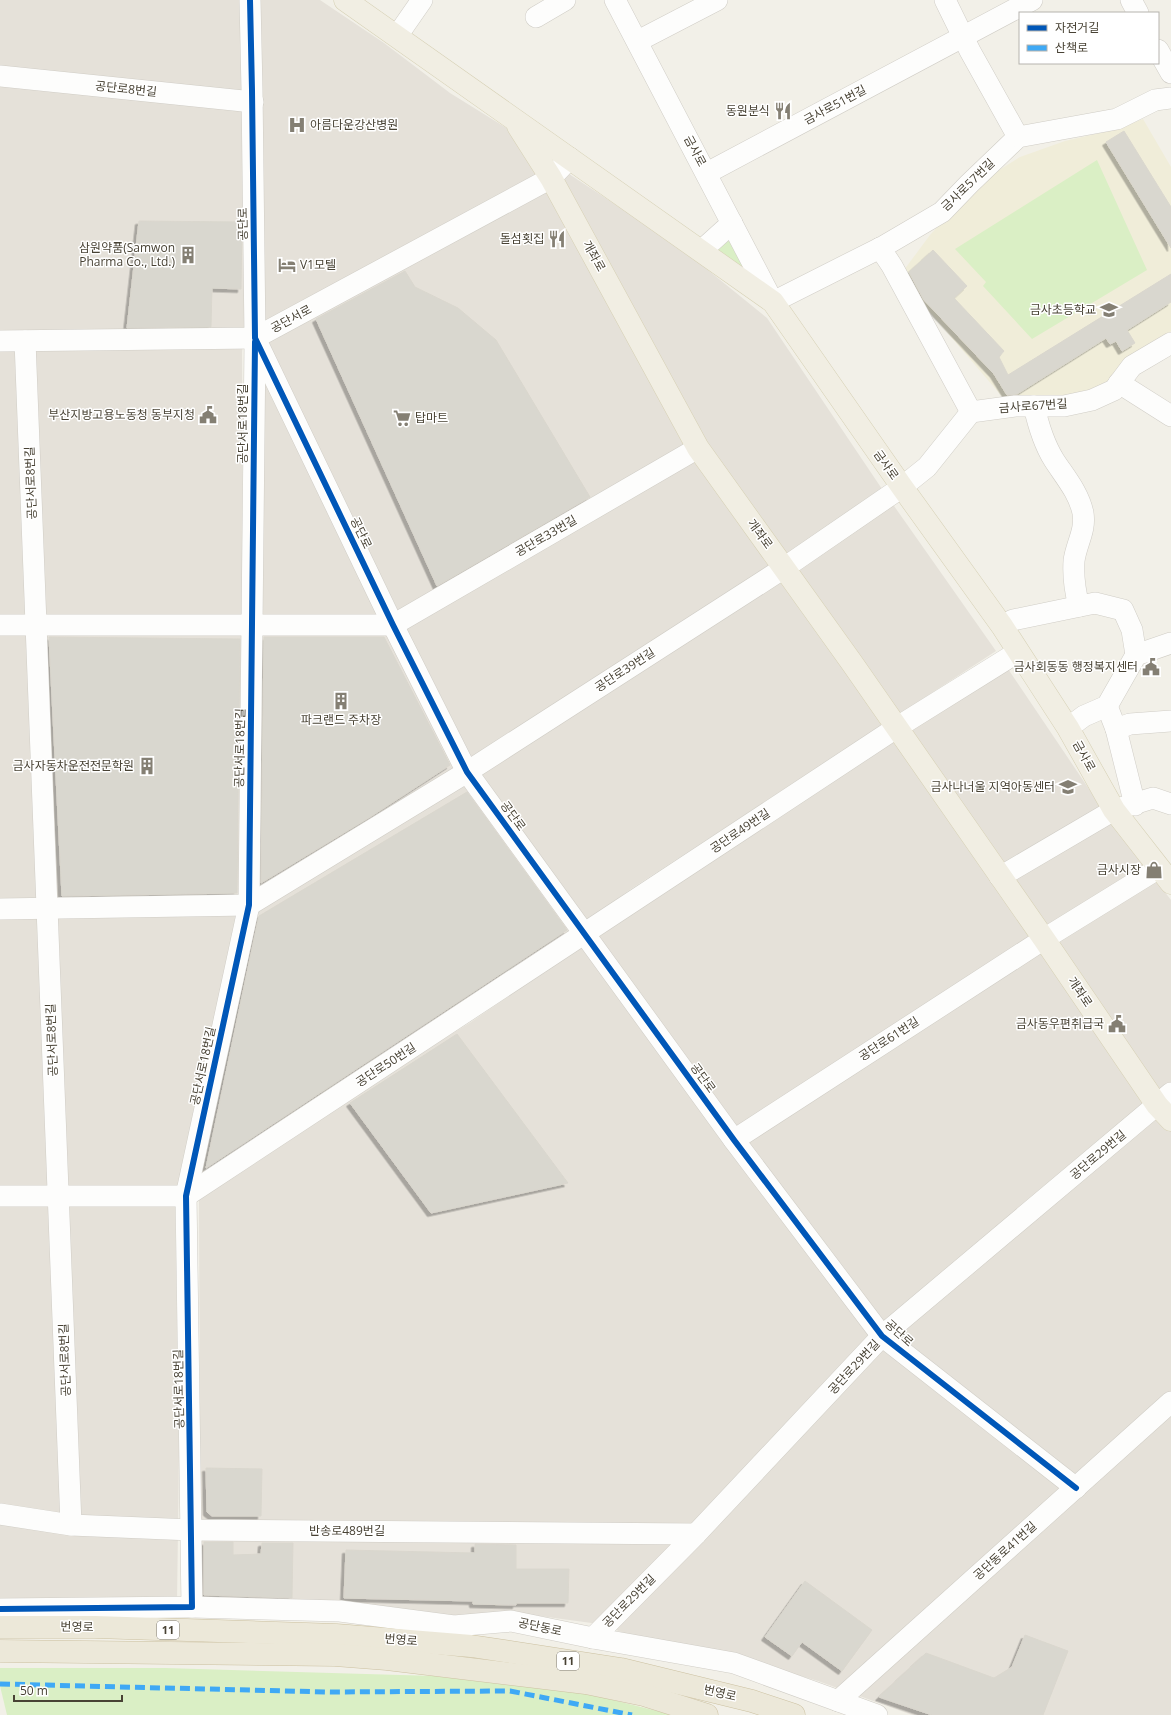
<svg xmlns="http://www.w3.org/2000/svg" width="1171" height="1715" font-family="'Open Sans','Noto Sans KR',sans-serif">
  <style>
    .industrial { fill: #e5e1d9 }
    .education { fill: #f0edd9 }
    .green { fill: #daefc5 }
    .building { fill: #d9d7cf; stroke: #dad7ce; filter: url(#shadow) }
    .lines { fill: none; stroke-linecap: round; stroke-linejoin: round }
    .minor-casing { stroke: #d0cdc6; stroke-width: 22 }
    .major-casing { stroke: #d6d0b4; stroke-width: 23 }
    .highway-casing { stroke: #ccc1a1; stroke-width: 23 }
    .minor { stroke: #fdfdfc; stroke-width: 21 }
    .major { stroke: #f1eee3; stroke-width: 22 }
    .highway { stroke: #ece8d9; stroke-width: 22 }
    .quiet { stroke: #3fa9f5; stroke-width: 5; stroke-dasharray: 10 5; stroke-linecap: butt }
    .cycleway-casing { stroke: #fff; stroke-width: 8 }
    .cycleway { stroke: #0057b8; stroke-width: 6 }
    .labels { text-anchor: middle; stroke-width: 3; stroke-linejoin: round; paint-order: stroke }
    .shield { fill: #fff; stroke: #7f7b71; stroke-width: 1 }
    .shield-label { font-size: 11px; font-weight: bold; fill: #484234 }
    .street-label { font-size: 12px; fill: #484234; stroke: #fff }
    .poi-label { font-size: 12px; fill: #484234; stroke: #fff; text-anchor: end }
  </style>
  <defs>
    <filter id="shadow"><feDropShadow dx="-3.5" dy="3.5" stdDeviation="0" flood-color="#0004"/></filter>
  </defs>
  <rect width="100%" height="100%" fill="#f2f0e8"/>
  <g class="industrial">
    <polygon points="0,0 241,0 245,319 242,352 244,884 175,1202 179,1455 177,1602 0,1600"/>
    <polygon points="257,0 320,0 384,43 450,93 513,132 572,176 677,245 767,318 880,486 996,651 631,889 545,953 199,1179 253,925"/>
    <polygon points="1006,666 1118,832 1171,900 1171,1715 912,1715 818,1681 716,1651 630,1635 599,1624 510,1612 457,1618 201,1604 199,1200 332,1108 471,1022 577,949 600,936 758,826"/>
  </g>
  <polygon class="education" points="1143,119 1171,167 1171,331 1164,341 1098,390 1065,397 1005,400 910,289 901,274 930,235 977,184 1020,157 1065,141 1113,130"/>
  <g class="green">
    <polygon points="1097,160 1147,270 1032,339 983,286 986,282 955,249"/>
    <polygon points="730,235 756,279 715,250"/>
    <polygon points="0,1668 165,1668 435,1676 589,1694 673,1715 7,1715 0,1686"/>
  </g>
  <g class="building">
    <polygon points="1124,131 1171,207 1171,248 1106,142"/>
    <polygon points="139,221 242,222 241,289 212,288 211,327 127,328"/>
    <polygon points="933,250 967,286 954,298 1004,351 999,357 1008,375 1171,274 1171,302 1127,330 1135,343 1122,351 1116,341 1110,344 1106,338 1017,394 1007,395 994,374 924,300 909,272"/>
    <polygon points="405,271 415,287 458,308 496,340 590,497 437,586 316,319"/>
    <polygon points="49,637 240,639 237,893 62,896"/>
    <polygon points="264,637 384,637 450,765 370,817 261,883"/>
    <polygon points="467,792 567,930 206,1168 259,916"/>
    <polygon points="457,1034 568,1183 431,1213 350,1103"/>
    <polygon points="206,1468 262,1469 261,1516 212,1516 207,1512"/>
    <polygon points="204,1542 233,1542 233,1555 261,1554 262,1543 293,1543 292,1598 204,1595"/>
    <polygon points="475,1544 516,1545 516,1569 569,1569 568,1603 516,1603 516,1605 473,1604 473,1601 344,1598 346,1550 475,1553"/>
    <polygon points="805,1581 872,1630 842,1671 802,1642 792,1656 765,1637"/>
    <polygon points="1025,1635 1068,1651 1043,1715 932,1715 879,1697 926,1653 994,1678 1012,1667"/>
  </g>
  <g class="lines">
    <g class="minor-casing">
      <g id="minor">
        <polyline points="250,0 252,90 255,338 393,625 467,772 734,1140 882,1336 1076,1488"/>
        <polyline points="615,0 773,302 884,246 942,212 969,184 1018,137 1117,119 1155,100 1171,98"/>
        <polyline points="945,0 970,51 1018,137"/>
        <polyline points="1131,0 1138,13"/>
        <polyline points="536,17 565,0"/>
        <polyline points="397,36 422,0"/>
        <polyline points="638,41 717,0"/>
        <polyline points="1158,50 1171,73"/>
        <polyline points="0,76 253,102"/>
        <polyline points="707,173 1032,0"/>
        <polyline points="880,248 892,266 971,412"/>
        <polyline points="701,251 732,223"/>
        <polyline points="0,341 255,338 551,178 570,158"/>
        <polyline points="25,341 71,1525"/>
        <polyline points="1119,383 1171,416"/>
        <path d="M1034,406C1038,424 1044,444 1054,460C1065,477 1079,493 1083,513C1086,531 1076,544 1074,561C1073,576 1075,591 1079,606"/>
        <polyline points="0,625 393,625 698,448"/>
        <polyline points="1002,626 1013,620 1095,603 1123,610 1132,630 1136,655"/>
        <polyline points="1107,706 1116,729 1135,805"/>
        <polyline points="1068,728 1084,716 1107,706 1136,655 1171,643"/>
        <polyline points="1116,729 1130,724 1171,721"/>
        <polyline points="1000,877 1114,810 1153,798 1171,804"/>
        <polyline points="0,909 249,905 467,772 784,568 902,487 927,467 971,412 1015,406 1064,406 1092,400 1114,390 1132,366 1171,343"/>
        <polyline points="734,1140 1044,939 1159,868"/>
        <polyline points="0,1196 186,1196 896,728 1018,652"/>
        <polyline points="0,1514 71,1525 192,1530 696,1534"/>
        <polyline points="192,1607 340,1611 454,1626 511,1621 593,1638 734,1663 877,1715"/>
        <polyline points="0,1609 192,1607 186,1196 249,905 255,342"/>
        <polyline points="593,1638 696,1534 882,1336 1171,1093"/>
        <polyline points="838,1701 1171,1402"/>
      </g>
    </g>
    <g class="major-casing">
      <g id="major">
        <polyline points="345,0 773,302 902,487 1002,626 1068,728 1114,810 1171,883"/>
        <polyline points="518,126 551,178 698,448 852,663 1044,939 1157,1105 1171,1120"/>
      </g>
    </g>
    <g class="highway-casing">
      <g id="highway">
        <polyline points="0,1627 95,1627 336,1635 471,1646 621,1669 752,1701 794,1715"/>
        <polyline points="0,1651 335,1655 387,1659 586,1683 644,1695 707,1715"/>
      </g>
    </g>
    <use href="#minor" class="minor"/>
    <use href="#major" class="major"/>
    <use href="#highway" class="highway"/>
    <polyline class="quiet" points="0,1684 330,1692 510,1691 632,1715"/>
    <g class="cycleway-casing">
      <g id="cycleway">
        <polyline points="250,0 252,90 255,338 393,625 467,772 734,1140 882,1336 1076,1488"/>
        <polyline points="0,1609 192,1607 186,1196 249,905 255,342"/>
      </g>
    </g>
    <use href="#cycleway" class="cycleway"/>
  </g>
  <defs>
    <g id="restaurant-bare" transform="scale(1.38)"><path d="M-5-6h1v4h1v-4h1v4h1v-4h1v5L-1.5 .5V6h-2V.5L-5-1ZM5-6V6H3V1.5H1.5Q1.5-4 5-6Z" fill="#847f73" stroke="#fff" stroke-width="2.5" paint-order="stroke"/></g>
    <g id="hospital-bare" transform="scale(1.38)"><path d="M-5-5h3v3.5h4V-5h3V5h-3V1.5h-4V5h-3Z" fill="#847f73" stroke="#fff" stroke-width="2.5" paint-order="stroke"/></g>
    <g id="building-bare" transform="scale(1.38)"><path d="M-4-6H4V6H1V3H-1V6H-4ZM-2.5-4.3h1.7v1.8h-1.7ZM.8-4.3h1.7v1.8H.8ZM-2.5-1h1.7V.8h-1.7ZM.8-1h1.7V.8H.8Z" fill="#847f73" stroke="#fff" stroke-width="2.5" paint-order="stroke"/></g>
    <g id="hotel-bare" transform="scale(1.38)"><path d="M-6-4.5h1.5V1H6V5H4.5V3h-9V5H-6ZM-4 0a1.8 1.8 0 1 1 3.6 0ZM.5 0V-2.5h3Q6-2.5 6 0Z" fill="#847f73" stroke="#fff" stroke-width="2.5" paint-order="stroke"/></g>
    <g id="school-bare" transform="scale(1.38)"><path d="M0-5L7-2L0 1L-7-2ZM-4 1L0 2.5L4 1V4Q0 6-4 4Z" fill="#847f73" stroke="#fff" stroke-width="2.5" paint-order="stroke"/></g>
    <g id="civic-bare" transform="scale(1.38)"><path d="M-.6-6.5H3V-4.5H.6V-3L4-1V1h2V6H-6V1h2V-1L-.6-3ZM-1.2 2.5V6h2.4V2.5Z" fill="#847f73" stroke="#fff" stroke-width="2.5" paint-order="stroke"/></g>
    <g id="supermarket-bare" transform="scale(1.38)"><path d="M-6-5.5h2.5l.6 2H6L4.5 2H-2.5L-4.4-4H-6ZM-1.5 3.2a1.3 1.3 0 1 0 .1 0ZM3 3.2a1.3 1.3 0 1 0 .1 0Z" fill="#847f73" stroke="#fff" stroke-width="2.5" paint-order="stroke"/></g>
    <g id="shop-bare" transform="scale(1.38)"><path d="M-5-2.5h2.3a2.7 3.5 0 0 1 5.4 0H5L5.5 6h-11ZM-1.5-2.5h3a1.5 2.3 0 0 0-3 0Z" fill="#847f73" stroke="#fff" stroke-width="2.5" paint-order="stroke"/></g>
  </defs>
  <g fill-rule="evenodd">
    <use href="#restaurant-bare" x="783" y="111"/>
    <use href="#hospital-bare" x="297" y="125"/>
    <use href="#restaurant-bare" x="557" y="239"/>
    <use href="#building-bare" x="188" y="255"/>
    <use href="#hotel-bare" x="287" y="265"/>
    <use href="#school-bare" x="1109" y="310"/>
    <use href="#civic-bare" x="208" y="415"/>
    <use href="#supermarket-bare" x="402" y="418"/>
    <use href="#civic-bare" x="1151" y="667"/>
    <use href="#building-bare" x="341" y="701"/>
    <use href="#building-bare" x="147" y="766"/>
    <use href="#school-bare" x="1068" y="787"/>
    <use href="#shop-bare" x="1154" y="870"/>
    <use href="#civic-bare" x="1117" y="1024"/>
  </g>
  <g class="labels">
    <g class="shield">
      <rect x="157" y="1621" width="22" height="18" rx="3"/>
      <rect x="557" y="1652" width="22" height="18" rx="3"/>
    </g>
    <g class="shield-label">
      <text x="168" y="1634">11</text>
      <text x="568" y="1665">11</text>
    </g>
    <g class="street-label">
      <text transform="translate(126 89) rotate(6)" y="4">공단로8번길</text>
      <text transform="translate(835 105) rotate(-28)" y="4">금사로51번길</text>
      <text transform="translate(695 151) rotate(62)" y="4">금사로</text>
      <text transform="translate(968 185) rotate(-44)" y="4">금사로57번길</text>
      <text transform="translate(243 224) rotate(-91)" y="4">공단로</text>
      <text transform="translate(594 256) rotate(61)" y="4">개좌로</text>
      <text transform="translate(291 319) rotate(-28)" y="4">공단서로</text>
      <text transform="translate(1033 406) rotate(-4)" y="4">금사로67번길</text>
      <text transform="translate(243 424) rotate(-90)" y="4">공단서로18번길</text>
      <text transform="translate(886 465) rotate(55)" y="4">금사로</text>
      <text transform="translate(31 483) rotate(-92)" y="4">공단서로8번길</text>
      <text transform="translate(361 533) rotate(64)" y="4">공단로</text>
      <text transform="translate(760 534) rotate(54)" y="4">개좌로</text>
      <text transform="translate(546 536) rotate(-30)" y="4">공단로33번길</text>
      <text transform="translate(625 670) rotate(-33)" y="4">공단로39번길</text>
      <text transform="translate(240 748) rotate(-89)" y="4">공단서로18번길</text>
      <text transform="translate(1084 756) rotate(61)" y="4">금사로</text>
      <text transform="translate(513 816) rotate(54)" y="4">공단로</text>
      <text transform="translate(740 831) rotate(-34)" y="4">공단로49번길</text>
      <text transform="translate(1080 992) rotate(56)" y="4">개좌로</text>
      <text transform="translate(889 1039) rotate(-33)" y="4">공단로61번길</text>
      <text transform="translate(52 1040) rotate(-92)" y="4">공단서로8번길</text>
      <text transform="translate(386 1065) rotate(-33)" y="4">공단로50번길</text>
      <text transform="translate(203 1066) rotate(-78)" y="4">공단서로18번길</text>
      <text transform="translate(703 1078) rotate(54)" y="4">공단로</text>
      <text transform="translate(1098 1155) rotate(-40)" y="4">공단로29번길</text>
      <text transform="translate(899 1333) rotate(42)" y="4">공단로</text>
      <text transform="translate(65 1360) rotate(-92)" y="4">공단서로8번길</text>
      <text transform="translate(854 1367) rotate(-47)" y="4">공단로29번길</text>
      <text transform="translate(179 1389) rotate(-91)" y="4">공단서로18번길</text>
      <text x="347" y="1535">반송로489번길</text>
      <text transform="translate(1005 1551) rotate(-42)" y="4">공단동로41번길</text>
      <text transform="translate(629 1601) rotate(-45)" y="4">공단로29번길</text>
      <text transform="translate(77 1627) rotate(1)" y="4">번영로</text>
      <text transform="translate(540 1627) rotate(12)" y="4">공단동로</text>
      <text transform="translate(401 1640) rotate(4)" y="4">번영로</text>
      <text transform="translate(720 1693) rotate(13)" y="4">번영로</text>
    </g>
    <g class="poi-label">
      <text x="770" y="115">동원분식</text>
      <text x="310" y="129" text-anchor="start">아름다운강산병원</text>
      <text x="544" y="243">돌섬횟집</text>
      <text x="175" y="252">삼원약품(Samwon<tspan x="175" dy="14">Pharma Co., Ltd.)</tspan></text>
      <text x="300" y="269" text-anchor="start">V1모텔</text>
      <text x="1096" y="314">금사초등학교</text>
      <text x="195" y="419">부산지방고용노동청 동부지청</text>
      <text x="415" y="422" text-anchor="start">탑마트</text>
      <text x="1138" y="671">금사회동동 행정복지센터</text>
      <text x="341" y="724" text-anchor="middle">파크랜드 주차장</text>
      <text x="134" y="770">금사자동차운전전문학원</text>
      <text x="1055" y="791">금사나너울 지역아동센터</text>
      <text x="1141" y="874">금사시장</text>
      <text x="1104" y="1028">금사동우편취급국</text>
    </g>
  </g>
  <rect x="1019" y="12" width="140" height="52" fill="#ffffff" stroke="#b6b3ae"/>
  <rect x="1027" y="25" width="20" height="6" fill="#0057b8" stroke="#b6b3ae"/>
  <text x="1055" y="32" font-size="12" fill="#484234">자전거길</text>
  <rect x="1027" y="45" width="20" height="6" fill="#3fa9f5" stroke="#b6b3ae"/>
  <text x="1055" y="52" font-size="12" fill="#484234">산책로</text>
  <path d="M14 1695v6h108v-6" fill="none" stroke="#484234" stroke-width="2"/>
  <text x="20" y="1695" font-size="12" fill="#484234" stroke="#ffffff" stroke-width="3" paint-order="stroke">50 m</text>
</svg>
